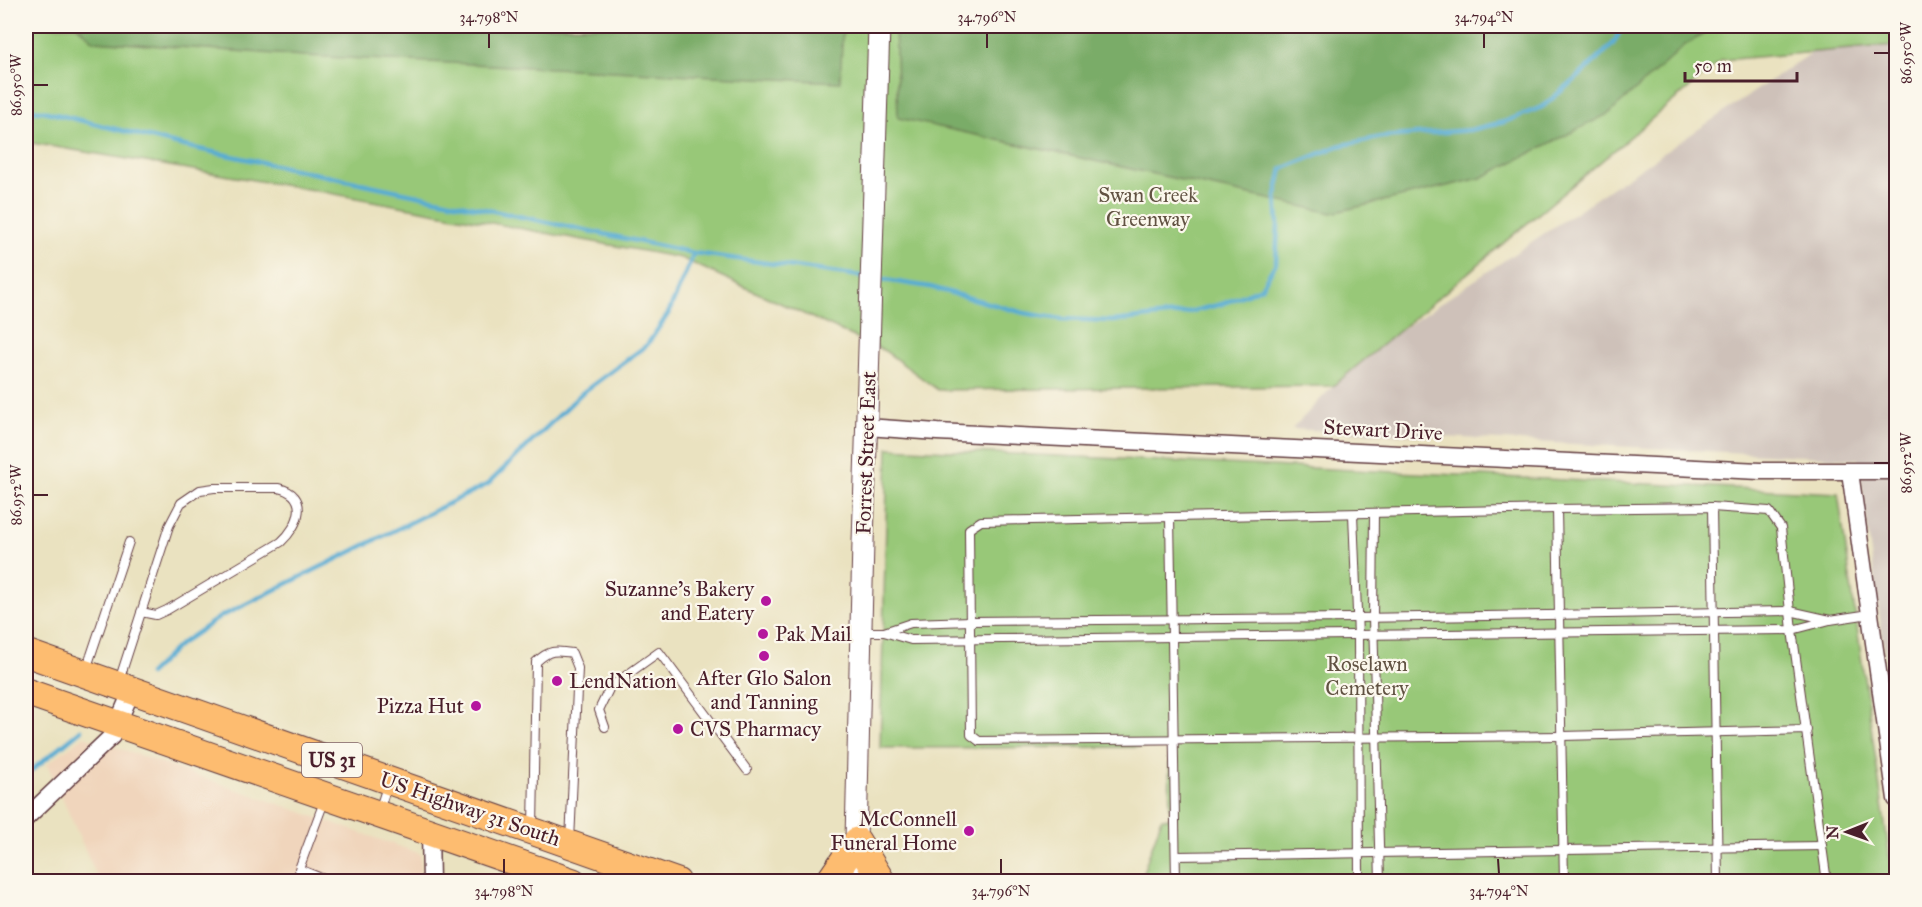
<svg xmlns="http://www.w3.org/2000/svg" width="1922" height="907" font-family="'IM FELL Great Primer',serif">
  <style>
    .built { fill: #f0d5bc }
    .industrial { fill: #cec1b9 }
    .green { fill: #98c878; stroke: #717452; stroke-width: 1.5 }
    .forest { fill: #7aac68; stroke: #62664a; stroke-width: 1.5 }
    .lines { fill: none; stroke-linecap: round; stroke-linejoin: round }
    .stream { stroke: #57acd3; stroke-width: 4.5 }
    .service-casing { stroke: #623c41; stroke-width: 10 }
    .minor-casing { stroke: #623c41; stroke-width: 19 }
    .tertiary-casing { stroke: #623c41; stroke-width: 23 }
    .primary-casing { stroke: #623c41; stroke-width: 29 }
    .service { stroke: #fff; stroke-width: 8 }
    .minor { stroke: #fff; stroke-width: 16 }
    .tertiary { stroke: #fff; stroke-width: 21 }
    .primary { stroke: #fdbc6f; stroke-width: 27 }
    .ticks { fill: none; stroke: #4a1f2b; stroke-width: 2 }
    .poi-dot { fill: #b5179e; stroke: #fbf7ec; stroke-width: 2 }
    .labels { text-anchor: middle; stroke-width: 4.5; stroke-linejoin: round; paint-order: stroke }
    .shield { fill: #fbf7ec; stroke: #7f6065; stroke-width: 1.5 }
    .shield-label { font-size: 20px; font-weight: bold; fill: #4a1f2b }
    .park-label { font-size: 21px; fill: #615242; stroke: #fbf7ec }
    .street-label { font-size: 21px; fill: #4a1f2b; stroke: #fbf7ec }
    .poi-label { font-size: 21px; fill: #4a1f2b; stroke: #fbf7ec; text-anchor: end }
    .neatline { fill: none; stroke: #4a1f2b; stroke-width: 2 }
    .ticks-label { font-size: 15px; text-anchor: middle; fill: #4a1f2b }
  </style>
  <rect width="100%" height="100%" fill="#fbf7ec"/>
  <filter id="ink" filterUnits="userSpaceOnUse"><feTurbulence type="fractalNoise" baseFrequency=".0167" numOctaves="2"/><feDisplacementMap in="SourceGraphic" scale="12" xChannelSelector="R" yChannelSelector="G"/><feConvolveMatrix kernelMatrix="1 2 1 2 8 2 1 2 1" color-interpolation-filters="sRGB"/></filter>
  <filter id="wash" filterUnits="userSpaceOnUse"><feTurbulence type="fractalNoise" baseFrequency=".008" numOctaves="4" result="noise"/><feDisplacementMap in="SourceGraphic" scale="24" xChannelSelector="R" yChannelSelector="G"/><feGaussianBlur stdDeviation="1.35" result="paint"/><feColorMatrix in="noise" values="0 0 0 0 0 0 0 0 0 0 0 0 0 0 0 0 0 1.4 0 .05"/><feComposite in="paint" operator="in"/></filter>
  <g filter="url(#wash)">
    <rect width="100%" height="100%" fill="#eae2c0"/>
    <polygon class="built" points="84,736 421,854 420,881 99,881 47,764"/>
    <polygon class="industrial" points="1896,43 1896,735 1858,459 1292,429 1361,357 1816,50"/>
    <g class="green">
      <polygon points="26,26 1896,26 1896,45 1722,60 1333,386 938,390 885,351 681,258 313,190 26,142"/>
      <polygon points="888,448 1838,493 1893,881 1140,881 1162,818 1170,818 1169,747 880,748"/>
    </g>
    <g class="forest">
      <polygon points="77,26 843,26 840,82 304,56 94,41"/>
      <polygon points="895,26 1717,26 1685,45 1610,113 1481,178 1332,213 898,118"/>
    </g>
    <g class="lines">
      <g class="stream">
        <polyline points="26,110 43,111 184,146 694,253 867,277"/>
        <polyline points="878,279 930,287 1024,313 1061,319 1113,321 1185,313 1222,304 1261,288 1276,263 1278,225 1276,195 1282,169 1338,146 1382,137 1470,130 1504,122 1542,107 1578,77 1613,44 1623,26"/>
        <polyline points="149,674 179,645 220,617 488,484 582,393 647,345 668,314 694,253"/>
        <polyline points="26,775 81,730"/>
      </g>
    </g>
  </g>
  <g filter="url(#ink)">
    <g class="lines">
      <g class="service-casing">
        <g id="service">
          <polyline points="1712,507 1718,882"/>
          <polyline points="1557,509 1564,882"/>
          <polyline points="1353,514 1358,636 1359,882"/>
          <polyline points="1374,514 1373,617 1380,882"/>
          <polyline points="1170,517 1176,882"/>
          <polygon points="1790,611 1830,620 1792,630 911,640 884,632 911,623 971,621 1357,618"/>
          <polyline points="1830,620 1870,614"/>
          <polyline points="861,632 884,632"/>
          <polyline points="86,670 129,542"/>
          <path d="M119,681L169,526L181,503L200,490L214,488H278C311,495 299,526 281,542L167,610L156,615L141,612"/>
          <polyline points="605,727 599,710 610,687 659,652 747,770"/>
          <polyline points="1807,730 1562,736 979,741 971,735 969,529 981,521 1557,509 1712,507 1769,511 1781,528 1792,630 1827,882"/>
          <polyline points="325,799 299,869 331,882"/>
          <polyline points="379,811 388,783"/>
          <path d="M533,827L536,662C549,650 555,650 572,653L578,668L570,841"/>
          <polyline points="1176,856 1822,846"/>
          <polyline points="610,882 616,865"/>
        </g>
      </g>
      <g class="minor-casing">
        <g id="minor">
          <polyline points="867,427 937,432 1760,471 1896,471"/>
          <polyline points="1850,472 1896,799"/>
          <polyline points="26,818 112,736 132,690"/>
          <polyline points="430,832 431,882"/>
        </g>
      </g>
      <g class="tertiary-casing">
        <polyline id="tertiary" points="855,882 863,542 879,26"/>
      </g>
      <g class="primary-casing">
        <g id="primary">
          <polyline points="26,653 677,882"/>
          <polyline points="26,692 573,882"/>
          <polyline points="829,882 857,841 882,882"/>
        </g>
      </g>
      <use href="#service" class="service"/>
      <use href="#minor" class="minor"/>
      <use href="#tertiary" class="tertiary"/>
      <use href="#primary" class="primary"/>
    </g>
  </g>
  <path class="ticks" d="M489,33V48M987,33V48M1484,33V48M1874,53H1889M33,85H48M1874,463H1889M33,495H48M504,859V874M1001,859V874M1498,859L1499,874"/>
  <g class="poi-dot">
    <circle cx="766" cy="601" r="6"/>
    <circle cx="763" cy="634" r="6"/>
    <circle cx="764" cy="656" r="6"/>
    <circle cx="557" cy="681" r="6"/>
    <circle cx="476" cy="706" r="6"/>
    <circle cx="678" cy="729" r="6"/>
    <circle cx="969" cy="831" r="6"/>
  </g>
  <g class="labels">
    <rect class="shield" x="302" y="743" width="60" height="34" rx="4.5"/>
    <g class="shield-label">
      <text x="332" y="767">US 31</text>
    </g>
    <g class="park-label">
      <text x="1148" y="202">Swan Creek<tspan x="1148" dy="24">Greenway</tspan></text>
      <text x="1367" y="671">Roselawn<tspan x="1367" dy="24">Cemetery</tspan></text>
    </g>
    <g class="street-label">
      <text transform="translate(1383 430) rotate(3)" y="7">Stewart Drive</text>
      <text transform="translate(866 453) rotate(-88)" y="7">Forrest Street East</text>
      <text transform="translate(470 809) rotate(19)" y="7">US Highway 31 South</text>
    </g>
    <g class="poi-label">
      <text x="754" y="596">Suzanne's Bakery<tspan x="754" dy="24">and Eatery</tspan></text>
      <text x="775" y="641" text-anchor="start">Pak Mail</text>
      <text x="764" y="685" text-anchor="middle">After Glo Salon<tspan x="764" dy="24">and Tanning</tspan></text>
      <text x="569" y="688" text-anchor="start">LendNation</text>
      <text x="464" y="713">Pizza Hut</text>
      <text x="690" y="736" text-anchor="start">CVS Pharmacy</text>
      <text x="957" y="826">McConnell<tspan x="957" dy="24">Funeral Home</tspan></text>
    </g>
  </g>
  <rect width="1922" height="907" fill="none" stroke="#fbf7ec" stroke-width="66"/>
  <g transform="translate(1847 832) rotate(269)" stroke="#fbf7ec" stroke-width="4.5" paint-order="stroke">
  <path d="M0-4.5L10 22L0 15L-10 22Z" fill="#4a1f2b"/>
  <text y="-9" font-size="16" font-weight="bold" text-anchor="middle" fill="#4a1f2b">N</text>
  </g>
  <path d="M1685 72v9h112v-9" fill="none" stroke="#4a1f2b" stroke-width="3"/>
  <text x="1694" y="72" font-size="18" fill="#4a1f2b" stroke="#fbf7ec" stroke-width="4.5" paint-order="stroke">50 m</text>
  <rect x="33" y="33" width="1856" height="841" class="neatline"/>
  <g class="ticks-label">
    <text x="489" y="22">34.798°N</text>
    <text x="987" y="22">34.796°N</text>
    <text x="1484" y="22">34.794°N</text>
    <text transform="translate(1906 53) rotate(-90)" y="5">86.950°W</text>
    <text transform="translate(16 85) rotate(-90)" y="5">86.950°W</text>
    <text transform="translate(1906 463) rotate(-90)" y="5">86.952°W</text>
    <text transform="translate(16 495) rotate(-90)" y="5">86.952°W</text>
    <text x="504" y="896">34.798°N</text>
    <text x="1001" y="896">34.796°N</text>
    <text x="1499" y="896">34.794°N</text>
  </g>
</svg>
